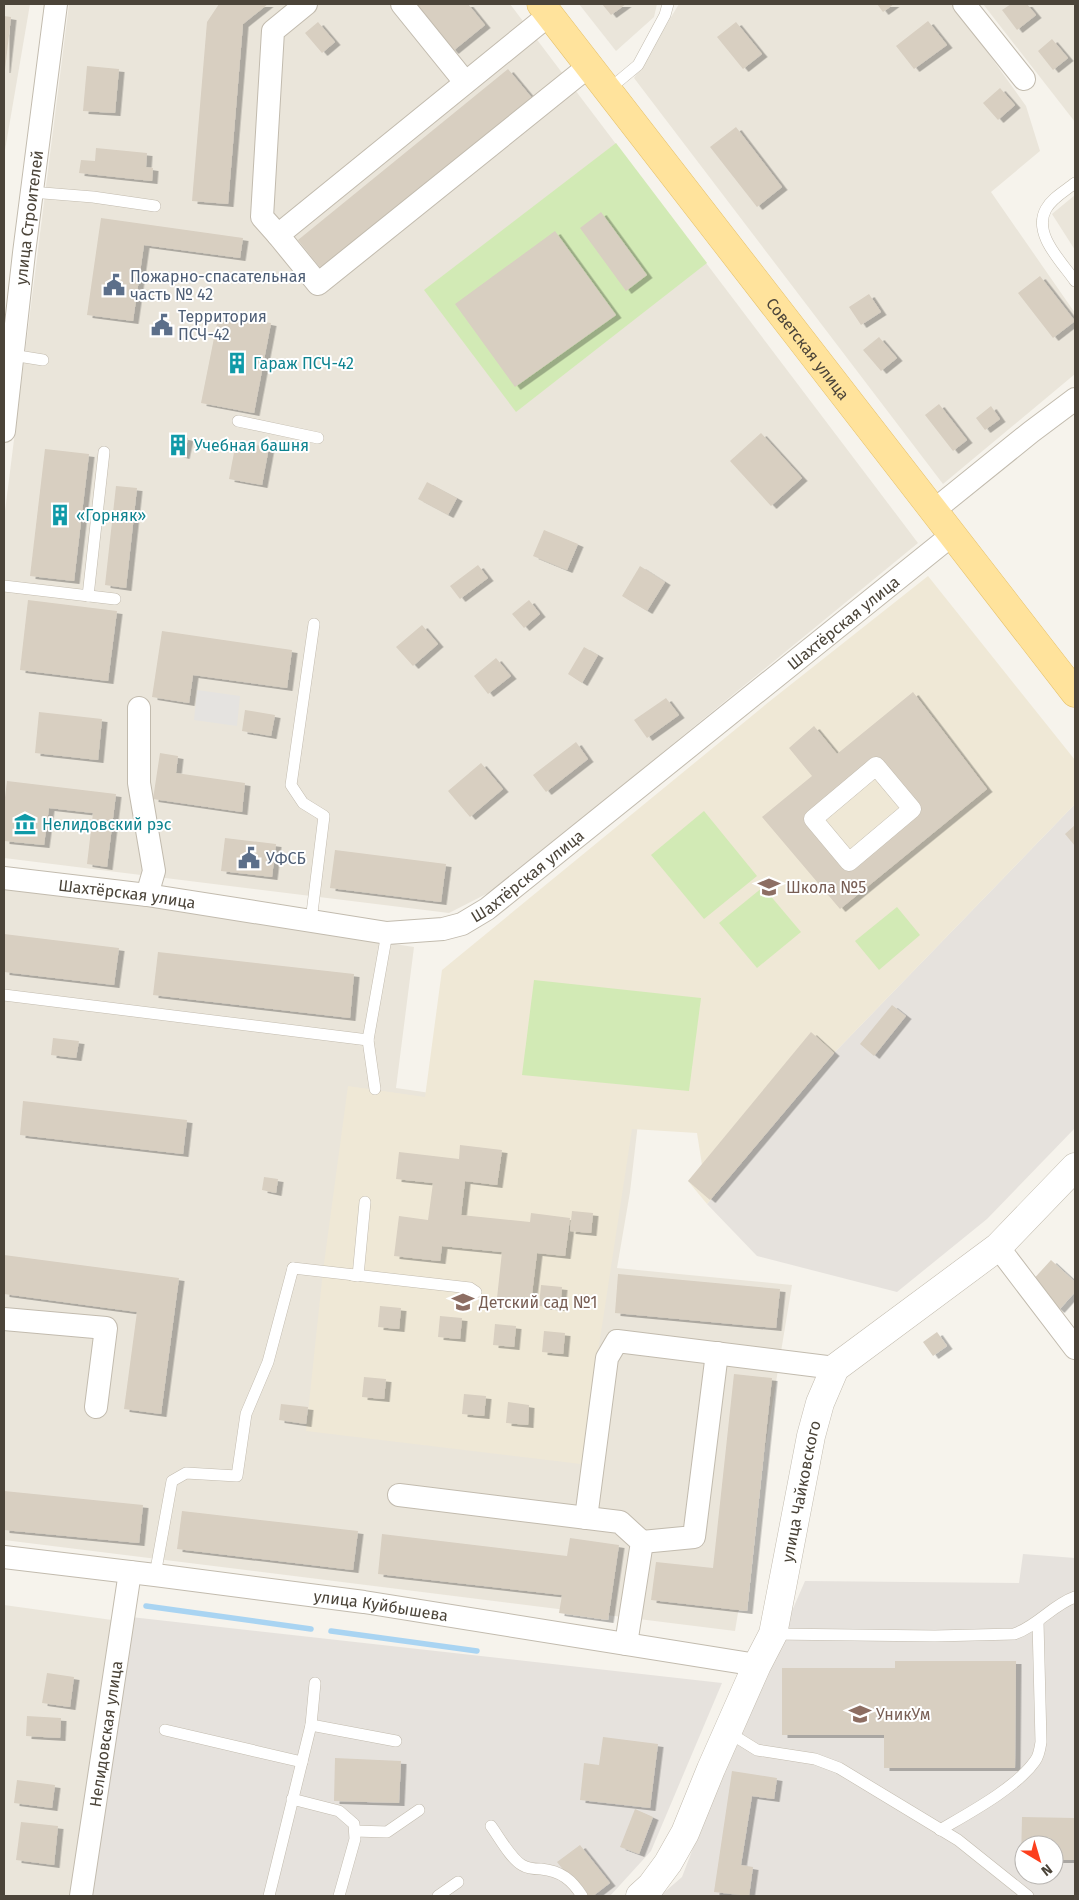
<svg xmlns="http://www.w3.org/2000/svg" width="1079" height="1900" font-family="'Fira Sans',sans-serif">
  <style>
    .residential { fill: #eae5da }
    .industrial { fill: #e6e2dd; fill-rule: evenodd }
    .education { fill: #efe8d6 }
    .green { fill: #d2eab5 }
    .parking { fill: #e5e3e0 }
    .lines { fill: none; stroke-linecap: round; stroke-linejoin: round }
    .stream { stroke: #a9d4f2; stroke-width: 5.5 }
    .building { fill: #d8cfc1; fill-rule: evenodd; filter: url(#shadow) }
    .service-casing { stroke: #c2bbae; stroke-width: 12 }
    .pedestrian-casing { stroke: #c2bbae; stroke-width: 19 }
    .minor-casing { stroke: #c2bbae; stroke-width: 24 }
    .tertiary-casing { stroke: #c2bbae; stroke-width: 29 }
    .primary-casing { stroke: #e6c16a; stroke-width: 29 }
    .service { stroke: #fff; stroke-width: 11 }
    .pedestrian { stroke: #fff; stroke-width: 18 }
    .minor { stroke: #fff; stroke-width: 22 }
    .tertiary { stroke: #fff; stroke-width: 28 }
    .primary { stroke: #ffe39c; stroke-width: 28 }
    .labels { text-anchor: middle; stroke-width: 4; stroke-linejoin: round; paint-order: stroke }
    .street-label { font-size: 16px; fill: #4b4439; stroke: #fff }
    .service-label { font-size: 16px; fill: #4e5e75; stroke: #fff; text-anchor: start }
    .culture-label { font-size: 16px; fill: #0d838f; stroke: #fff; text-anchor: start }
    .education-label { font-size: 16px; fill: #785e54; stroke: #fff; text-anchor: start }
  </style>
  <defs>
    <filter id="shadow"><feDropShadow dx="5.5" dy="3" stdDeviation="0" flood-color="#0004"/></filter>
  </defs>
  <rect width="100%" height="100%" fill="#f6f3ec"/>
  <g class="residential">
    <polygon points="4,4 30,4 4,156"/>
    <polygon points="69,4 510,4 918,543 496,889 449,913 4,858 4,519"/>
    <polygon points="579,4 657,4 654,17 616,51"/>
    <polygon points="679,4 953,4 1026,106 1040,151 991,192 1075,313 1075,374 943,484 634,78"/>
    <polygon points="983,4 1075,4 1075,122"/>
    <polygon points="1075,195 1075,250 1052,214"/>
    <polygon points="4,885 414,947 396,1088 638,1123 630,1192 617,1268 792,1285 735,1631 4,1540"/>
    <polygon points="4,1605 112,1620 81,1842 69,1896 4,1896"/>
  </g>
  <g class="industrial">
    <polygon points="1075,804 1075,1128 987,1219 897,1292 757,1256 707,1204 834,1053"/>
    <path d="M1023,1554L1075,1558V1896H660L682,1877L723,1770L805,1581L1019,1583ZM1024,1845H1054V1875H1024Z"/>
    <polygon points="131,1617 722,1683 651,1851 610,1896 90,1896"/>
  </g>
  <polygon class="education" points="928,576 1075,760 1075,804 834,1053 707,1204 688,1181 702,1165 697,1133 632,1129 581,1464 306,1431 323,1271 348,1086 425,1097 442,970 770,701"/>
  <g class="green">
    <polygon points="616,143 707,263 516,412 424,290"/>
    <polygon points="704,811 757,876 704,919 651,855"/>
    <polygon points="763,887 801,932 757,968 719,923"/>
    <polygon points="897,907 920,935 879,970 855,941"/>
    <polygon points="534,980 701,998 689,1091 522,1075"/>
  </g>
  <polygon class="parking" points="197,690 240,696 237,726 194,720"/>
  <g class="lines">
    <g class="stream">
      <polyline points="146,1606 311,1629"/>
      <polyline points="331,1631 477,1651"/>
    </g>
  </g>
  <g class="building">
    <polygon points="219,4 268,4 243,24 228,204 192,201 207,22"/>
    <polygon points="414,4 468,4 485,25 453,51"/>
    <polygon points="602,4 626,4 611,15"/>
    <polygon points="877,4 894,4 883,12"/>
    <polygon points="1011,4 1027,4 1036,15 1017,30 1002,10"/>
    <polygon points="4,16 11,17 5,70 4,70"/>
    <polygon points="928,21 947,45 914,69 896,46"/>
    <polygon points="318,22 335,42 322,53 305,33"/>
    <polygon points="736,22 762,54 743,69 717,37"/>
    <polygon points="1052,39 1068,58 1053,70 1038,51"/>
    <polygon points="87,66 119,69 115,113 83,111"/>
    <polygon points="508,69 532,98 322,270 298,240"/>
    <polygon points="1000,88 1015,105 998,120 983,103"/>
    <polygon points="736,127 782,187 757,207 710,147"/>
    <polygon points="96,148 147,153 146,167 153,168 152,181 79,173 81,160 95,161"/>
    <polygon points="601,212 647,275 626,291 580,228"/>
    <polygon points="101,218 243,238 240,258 144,245 133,321 87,315"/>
    <polygon points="555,231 616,315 515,387 455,304"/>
    <polygon points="1040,276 1075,321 1053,338 1018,293"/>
    <polygon points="869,294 881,312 861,325 849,307"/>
    <polygon points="219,313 271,323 254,413 201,403"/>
    <polygon points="879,337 897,358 881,371 863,350"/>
    <polygon points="939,404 967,440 953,451 925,415"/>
    <polygon points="991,406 1000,419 985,430 976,418"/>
    <polygon points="761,433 802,478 771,506 730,461"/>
    <polygon points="173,435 188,438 184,456 169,452"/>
    <polygon points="236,442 269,447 262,485 229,479"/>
    <polygon points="45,449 89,454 74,581 30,576"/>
    <polygon points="427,482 457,498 448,515 418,499"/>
    <polygon points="116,486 137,488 126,588 105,585"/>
    <polygon points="544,530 578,544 567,570 533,556"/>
    <polygon points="478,565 488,578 460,599 450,586"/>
    <polygon points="640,566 665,582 647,611 622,596"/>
    <polygon points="28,600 117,611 108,681 20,670"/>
    <polygon points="529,600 540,614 524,628 512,614"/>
    <polygon points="422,625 438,644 413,666 396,647"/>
    <polygon points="162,631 292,650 287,688 193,675 189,703 152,697"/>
    <polygon points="584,647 598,655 582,683 568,674"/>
    <polygon points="496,658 511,676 488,694 474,676"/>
    <path d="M913,692L987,789L840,909L762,817L812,776L789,748L814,726L837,754ZM876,766L912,809L849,862L813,819Z"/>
    <polygon points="666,698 679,715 647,738 634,720"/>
    <polygon points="245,710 275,715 271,736 242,731"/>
    <polygon points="39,712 102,719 98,760 35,753"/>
    <polygon points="576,742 588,759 546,792 533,775"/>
    <polygon points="160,753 178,756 176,773 245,783 242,812 153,799"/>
    <polygon points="481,763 503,789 470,817 448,791"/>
    <polygon points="7,781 116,794 107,867 87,864 93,813 49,808 44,845 4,841 4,806"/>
    <polygon points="1075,825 1075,846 1065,834"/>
    <polygon points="225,838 276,844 272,877 221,871"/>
    <polygon points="335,850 446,864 441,902 330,888"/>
    <polygon points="4,934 119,948 114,985 4,972"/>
    <polygon points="158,952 354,974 350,1018 153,995"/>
    <polygon points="892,1005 906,1016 874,1056 860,1044"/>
    <polygon points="811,1032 834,1053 710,1200 688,1181"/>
    <polygon points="53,1038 79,1041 76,1058 51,1055"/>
    <polygon points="23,1101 187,1120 183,1154 20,1135"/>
    <polygon points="460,1145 502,1150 497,1185 465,1181 461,1215 530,1222 531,1213 570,1218 565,1256 537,1253 531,1302 497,1298 502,1252 442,1246 440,1261 394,1256 399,1216 428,1220 433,1183 396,1179 399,1152 459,1159"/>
    <polygon points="264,1177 278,1179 276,1193 262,1190"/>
    <polygon points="572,1211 593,1213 591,1233 570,1231"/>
    <polygon points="4,1255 179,1278 161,1414 124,1409 137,1312 4,1294"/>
    <polygon points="1051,1260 1075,1282 1075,1292 1059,1310 1030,1283"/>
    <polygon points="618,1274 780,1289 776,1328 615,1313"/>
    <polygon points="541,1285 562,1287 560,1308 539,1306"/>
    <polygon points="380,1306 401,1308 399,1329 378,1327"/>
    <polygon points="440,1316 462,1318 460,1339 438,1337"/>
    <polygon points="495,1324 516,1326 514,1347 493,1345"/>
    <polygon points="544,1331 565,1333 563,1354 542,1352"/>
    <polygon points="937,1332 947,1346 933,1356 923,1342"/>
    <polygon points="734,1374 772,1378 747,1611 651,1600 656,1562 713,1568"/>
    <polygon points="364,1377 386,1379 384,1399 362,1397"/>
    <polygon points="464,1394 486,1396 484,1416 462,1414"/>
    <polygon points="508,1402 529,1405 528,1425 506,1423"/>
    <polygon points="281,1404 308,1407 306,1424 279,1420"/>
    <polygon points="4,1491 143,1505 139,1543 4,1530"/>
    <polygon points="182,1511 358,1531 353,1570 177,1549"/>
    <polygon points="382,1534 567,1556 570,1538 619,1545 608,1620 559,1613 562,1595 378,1574"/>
    <polygon points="895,1661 1016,1661 1015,1768 884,1768 884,1735 782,1735 782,1668 895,1668"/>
    <polygon points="47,1673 74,1677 70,1707 42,1703"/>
    <polygon points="27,1716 61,1718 60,1738 26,1736"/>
    <polygon points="603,1737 658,1744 650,1808 580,1800 584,1763 599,1765"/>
    <polygon points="335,1758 401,1761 399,1803 334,1801"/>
    <polygon points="732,1771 777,1778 774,1799 752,1796 741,1865 753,1867 749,1896 714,1892"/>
    <polygon points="17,1780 55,1785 52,1808 14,1803"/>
    <polygon points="635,1809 653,1817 639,1854 620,1847"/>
    <polygon points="1022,1817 1075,1818 1075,1860 1054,1860 1054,1845 1024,1845 1024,1860 1021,1860"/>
    <polygon points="21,1822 58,1826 54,1865 16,1860"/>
    <polygon points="580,1845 610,1883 593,1896 584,1896 557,1862"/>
  </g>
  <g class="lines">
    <g class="service-casing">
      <g id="service">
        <polyline points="608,90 638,65 665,15 668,4"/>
        <path d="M1075,183C1065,191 1052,198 1046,209C1032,234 1062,262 1075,281"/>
        <polyline points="31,192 93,197 155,206"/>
        <polyline points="12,355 43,360"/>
        <polyline points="238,421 318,438"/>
        <polyline points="4,586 115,599"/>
        <polyline points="88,596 104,452"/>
        <polyline points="311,921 324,816 303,803 291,785 314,624"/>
        <polyline points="4,995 368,1040 387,933"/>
        <polyline points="368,1040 375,1089"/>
        <polyline points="293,1268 470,1288 476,1292"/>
        <polyline points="352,1275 358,1276 365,1202"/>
        <polyline points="155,1575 172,1481 186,1473 237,1476 246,1414 268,1362 293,1268"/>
        <path d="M773,1634L935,1636L1014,1634C1038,1626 1052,1605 1075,1597"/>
        <polyline points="311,1725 396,1741"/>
        <polyline points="165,1730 302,1762"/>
        <polyline points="728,1732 757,1750 815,1759 839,1768 958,1840 1028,1896"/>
        <polyline points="292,1799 339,1811 354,1824 355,1839 339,1896"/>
        <path d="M491,1826C499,1837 511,1859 522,1865C528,1869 535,1869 541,1869C561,1871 572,1880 582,1896"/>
        <path d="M940,1830C969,1813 1016,1788 1035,1761C1039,1756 1040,1749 1041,1742L1038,1622"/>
        <polyline points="355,1831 387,1832 419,1810"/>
        <polyline points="269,1896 311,1725 315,1683"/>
        <polyline points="438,1896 458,1882"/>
      </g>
    </g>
    <g class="pedestrian-casing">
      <polygon id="pedestrian" points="876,766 912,809 849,862 813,819"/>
    </g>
    <g class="minor-casing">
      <g id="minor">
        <polyline points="402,4 465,82"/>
        <polyline points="964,4 1024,79"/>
        <polyline points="549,15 278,235 318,284 589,66"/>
        <polyline points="278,235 262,217 273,31 306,4"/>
        <path id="s1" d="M4,431L24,253L56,4"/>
        <polyline points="933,511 1031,432 1075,399"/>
        <polyline points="139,708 139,783 154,871 147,895"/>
        <path id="s2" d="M4,878L147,895L387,933L443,929L462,924L487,909L952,535"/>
        <polyline points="998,1247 1075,1348"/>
        <polyline points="4,1319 106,1328 96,1407"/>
        <polyline points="399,1495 620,1522 642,1542 626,1644"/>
        <polyline points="586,1518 607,1358 617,1341 835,1368"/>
        <polyline points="642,1542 694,1537 717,1353"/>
        <path id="s3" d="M4,1557L155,1575L364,1602L757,1665"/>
        <path id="s4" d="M81,1896L130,1572"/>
      </g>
    </g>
    <g class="tertiary-casing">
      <g id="tertiary">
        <path id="s5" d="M640,1896L651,1886L668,1863L685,1833L711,1769L757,1665L773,1634L811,1436L820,1403L835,1368L998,1247L1075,1167"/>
      </g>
    </g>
    <g class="primary-casing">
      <g id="primary">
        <path id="s6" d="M541,4L1075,693"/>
      </g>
    </g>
    <use href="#service" class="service"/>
    <use href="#pedestrian" class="pedestrian"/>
    <use href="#minor" class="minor"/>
    <use href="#tertiary" class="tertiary"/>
    <use href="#primary" class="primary"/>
  </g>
  <defs>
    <g id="civic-bare" transform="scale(1.725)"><path d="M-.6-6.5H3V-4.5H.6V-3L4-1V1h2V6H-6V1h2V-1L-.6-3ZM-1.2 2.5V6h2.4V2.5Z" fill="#5c6f8a" stroke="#fff" stroke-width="2.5" paint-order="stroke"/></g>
    <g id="building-bare" transform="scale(1.725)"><path d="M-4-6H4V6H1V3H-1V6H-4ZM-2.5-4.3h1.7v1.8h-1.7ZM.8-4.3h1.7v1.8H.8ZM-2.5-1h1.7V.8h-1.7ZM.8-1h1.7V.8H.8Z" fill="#0f9aa8" stroke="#fff" stroke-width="2.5" paint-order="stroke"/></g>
    <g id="museum-bare" transform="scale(1.725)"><path d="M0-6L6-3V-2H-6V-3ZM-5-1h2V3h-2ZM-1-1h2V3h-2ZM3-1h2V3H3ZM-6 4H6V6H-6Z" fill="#0f9aa8" stroke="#fff" stroke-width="2.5" paint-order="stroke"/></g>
    <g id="school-bare" transform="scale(1.725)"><path d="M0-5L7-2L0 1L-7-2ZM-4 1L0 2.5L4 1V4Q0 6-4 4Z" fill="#8d6e63" stroke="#fff" stroke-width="2.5" paint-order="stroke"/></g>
  </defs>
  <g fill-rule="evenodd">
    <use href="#civic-bare" x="114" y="285"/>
    <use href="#civic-bare" x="162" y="325"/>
    <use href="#building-bare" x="237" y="363"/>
    <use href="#building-bare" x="178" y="445"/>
    <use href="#building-bare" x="60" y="515"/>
    <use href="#museum-bare" x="25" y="824"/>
    <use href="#civic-bare" x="249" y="858"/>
    <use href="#school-bare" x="769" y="887"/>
    <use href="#school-bare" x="463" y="1302"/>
    <use href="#school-bare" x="860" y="1714"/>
  </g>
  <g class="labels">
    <g class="street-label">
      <text dy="6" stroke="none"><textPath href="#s1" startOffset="215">улица Строителей</textPath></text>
      <text dy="6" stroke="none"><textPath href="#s6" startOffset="436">Советская улица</textPath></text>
      <text dy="6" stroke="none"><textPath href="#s2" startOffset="949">Шахтёрская улица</textPath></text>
      <text dy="6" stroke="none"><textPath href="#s2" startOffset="544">Шахтёрская улица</textPath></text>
      <text dy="6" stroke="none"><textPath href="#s2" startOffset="124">Шахтёрская улица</textPath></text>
      <text dy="6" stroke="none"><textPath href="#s5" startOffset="441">улица Чайковского</textPath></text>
      <text dy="6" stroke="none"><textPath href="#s3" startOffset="380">улица Куйбышева</textPath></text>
      <text dy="6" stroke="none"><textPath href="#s4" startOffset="164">Нелидовская улица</textPath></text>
    </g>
    <g class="service-label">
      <text x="130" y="282">Пожарно-спасательная<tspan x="130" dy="18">часть № 42</tspan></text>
      <text x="178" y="322">Территория<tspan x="178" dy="18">ПСЧ-42</tspan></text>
      <text x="266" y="864">УФСБ</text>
    </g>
    <g class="culture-label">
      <text x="253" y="369">Гараж ПСЧ-42</text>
      <text x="194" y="451">Учебная башня</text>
      <text x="76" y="521">«Горняк»</text>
      <text x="42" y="830">Нелидовский рэс</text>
    </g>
    <g class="education-label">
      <text x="786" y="893">Школа №5</text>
      <text x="479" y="1308">Детский сад №1</text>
      <text x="876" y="1720">УникУм</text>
    </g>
  </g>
  <rect width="1079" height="1900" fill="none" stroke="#4b4439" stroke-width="10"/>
  <g transform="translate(1039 1860) rotate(142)"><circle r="24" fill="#ffffff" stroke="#b7b4b0"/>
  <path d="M0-4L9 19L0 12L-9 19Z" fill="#fc3f1d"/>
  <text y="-8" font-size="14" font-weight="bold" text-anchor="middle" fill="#4b4439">N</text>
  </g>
</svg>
